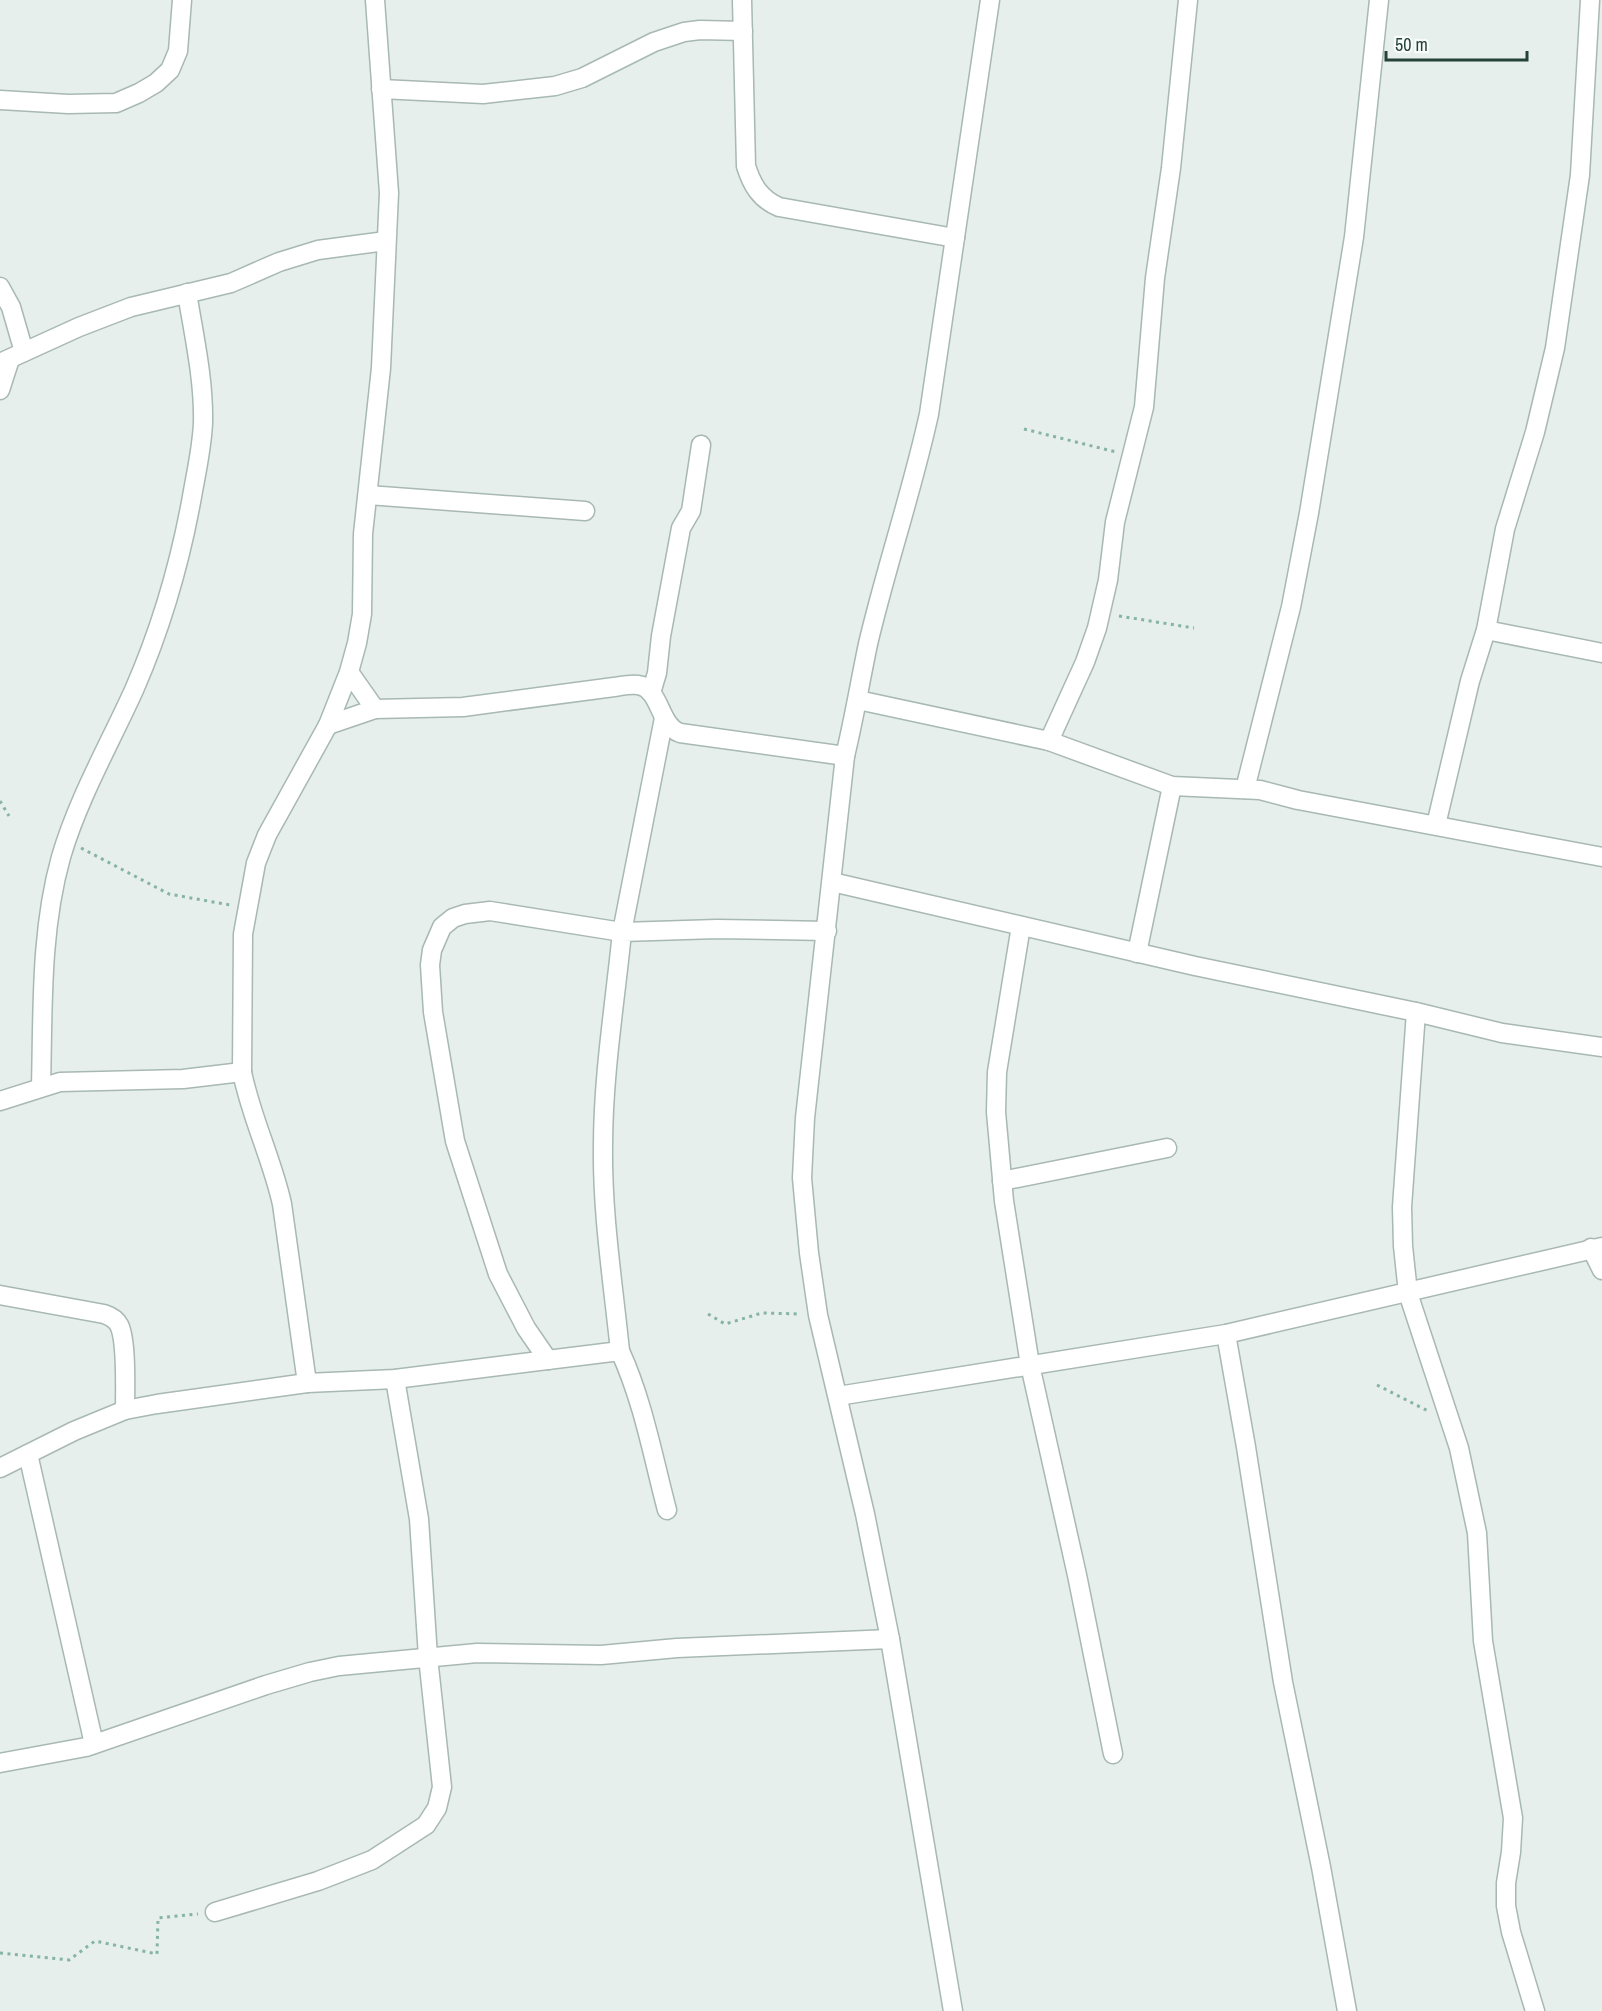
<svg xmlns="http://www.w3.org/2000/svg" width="1602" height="2011" font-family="'Archivo Narrow',sans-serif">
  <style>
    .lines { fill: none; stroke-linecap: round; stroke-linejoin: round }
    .street-casing { stroke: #a8b8b2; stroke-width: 21 }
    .path { stroke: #86b3a5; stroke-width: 3; stroke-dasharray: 3 4.5; stroke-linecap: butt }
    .street { stroke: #fff; stroke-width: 18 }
  </style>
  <rect width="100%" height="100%" fill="#e6efeb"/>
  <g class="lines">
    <g class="street-casing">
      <g id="street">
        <path d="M742,0L746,166C752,185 760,199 779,207L955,238"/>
        <polyline points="381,89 483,94 555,86 582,78 654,42 684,32 700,30 743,31"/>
        <polyline points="0,100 68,104 116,103 139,93 156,83 170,70 178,51 182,0"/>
        <polyline points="0,287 11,307 24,352"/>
        <polyline points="0,363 79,327 131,307 231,283 279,262 318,250 386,241"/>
        <polyline points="0,390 10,359"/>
        <polyline points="368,495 585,511"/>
        <polyline points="1486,630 1602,653"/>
        <polyline points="349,672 375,709"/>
        <polyline points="651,693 657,673 661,636 681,528 691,511 701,445"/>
        <polyline points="858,700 1049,741 1172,786 1260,790 1298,800 1602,857"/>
        <path d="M328,725L375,709L463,707L614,687C621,686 630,684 638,685C661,688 658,725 680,733L845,756"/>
        <polyline points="1049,741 1085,662 1097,628 1108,580 1115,522 1144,407 1155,278 1171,168 1188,0"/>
        <polyline points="1245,789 1291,607 1309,513 1354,237 1379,0"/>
        <polyline points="1436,825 1470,681 1486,630 1505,529 1535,432 1555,348 1580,175 1590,0"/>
        <polyline points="832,882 1195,966 1416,1012 1502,1033 1602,1047"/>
        <polyline points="1021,926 997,1072 996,1112 1004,1201 1030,1365 1077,1575 1113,1754"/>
        <polyline points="1137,953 1172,786"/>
        <polyline points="1416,1012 1402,1207 1403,1246 1408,1293 1459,1448 1477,1533 1483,1641 1513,1818 1511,1852 1506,1883 1506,1906 1511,1932 1535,2011"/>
        <polyline points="242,1072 243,934 256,863 267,835 328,725 349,672 357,643 362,614 363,534 381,368 389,193 375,0"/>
        <path d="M41,1087C43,1010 40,932 61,857C78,799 109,745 134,690C162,626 181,560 193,491C197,469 202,446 203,423C204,380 194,336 187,293"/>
        <path d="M0,1101L60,1082L183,1079L242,1072C251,1117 272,1159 282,1204L307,1383"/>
        <polyline points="1002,1181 1167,1148"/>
        <polyline points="1591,1248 1602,1270"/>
        <path d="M0,1295L104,1314C110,1316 116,1319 119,1325C127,1340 125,1391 125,1410"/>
        <polyline points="1226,1334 1246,1447 1283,1682 1321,1867 1347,2011"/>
        <path d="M620,1351C613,1283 602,1214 603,1146C603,1075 615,1003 622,932L717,929L827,931"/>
        <polyline points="548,1360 526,1328 498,1274 455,1141 433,1012 430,965 432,950 442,927 453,918 465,914 490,911 622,932 664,718"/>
        <polyline points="838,1396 1226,1334 1602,1247"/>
        <polyline points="28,1454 94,1744"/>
        <path d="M0,1468L74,1431L125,1410L157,1404L307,1383L395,1379L620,1351C643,1401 653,1457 667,1510"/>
        <polyline points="0,1763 86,1747 266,1685 310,1672 339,1666 477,1653 601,1655 677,1648 890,1639"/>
        <polyline points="215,1912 318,1881 372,1860 426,1825 437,1808 442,1787 428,1657 419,1519 395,1379"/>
        <path d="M953,2011L890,1639L865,1514L818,1315L809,1253L802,1178L805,1118L845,756C854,719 860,682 868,644C886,567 912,492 929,414L990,0"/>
      </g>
    </g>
    <g class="path">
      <polyline points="1024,429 1116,452"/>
      <polyline points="1119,616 1194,628"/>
      <polyline points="0,801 9,816"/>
      <polyline points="81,848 169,894 230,905"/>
      <polyline points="708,1314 725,1324 762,1313 801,1314"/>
      <polyline points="1377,1385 1428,1411"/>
      <polyline points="0,1953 69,1960 95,1941 157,1954 158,1918 198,1914"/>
    </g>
    <use href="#street" class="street"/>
  </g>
  <path d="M1386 51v9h141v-9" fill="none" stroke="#24423a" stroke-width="3"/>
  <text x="1395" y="51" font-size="18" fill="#24423a" stroke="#f7fbf9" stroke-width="4.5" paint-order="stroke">50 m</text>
</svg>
